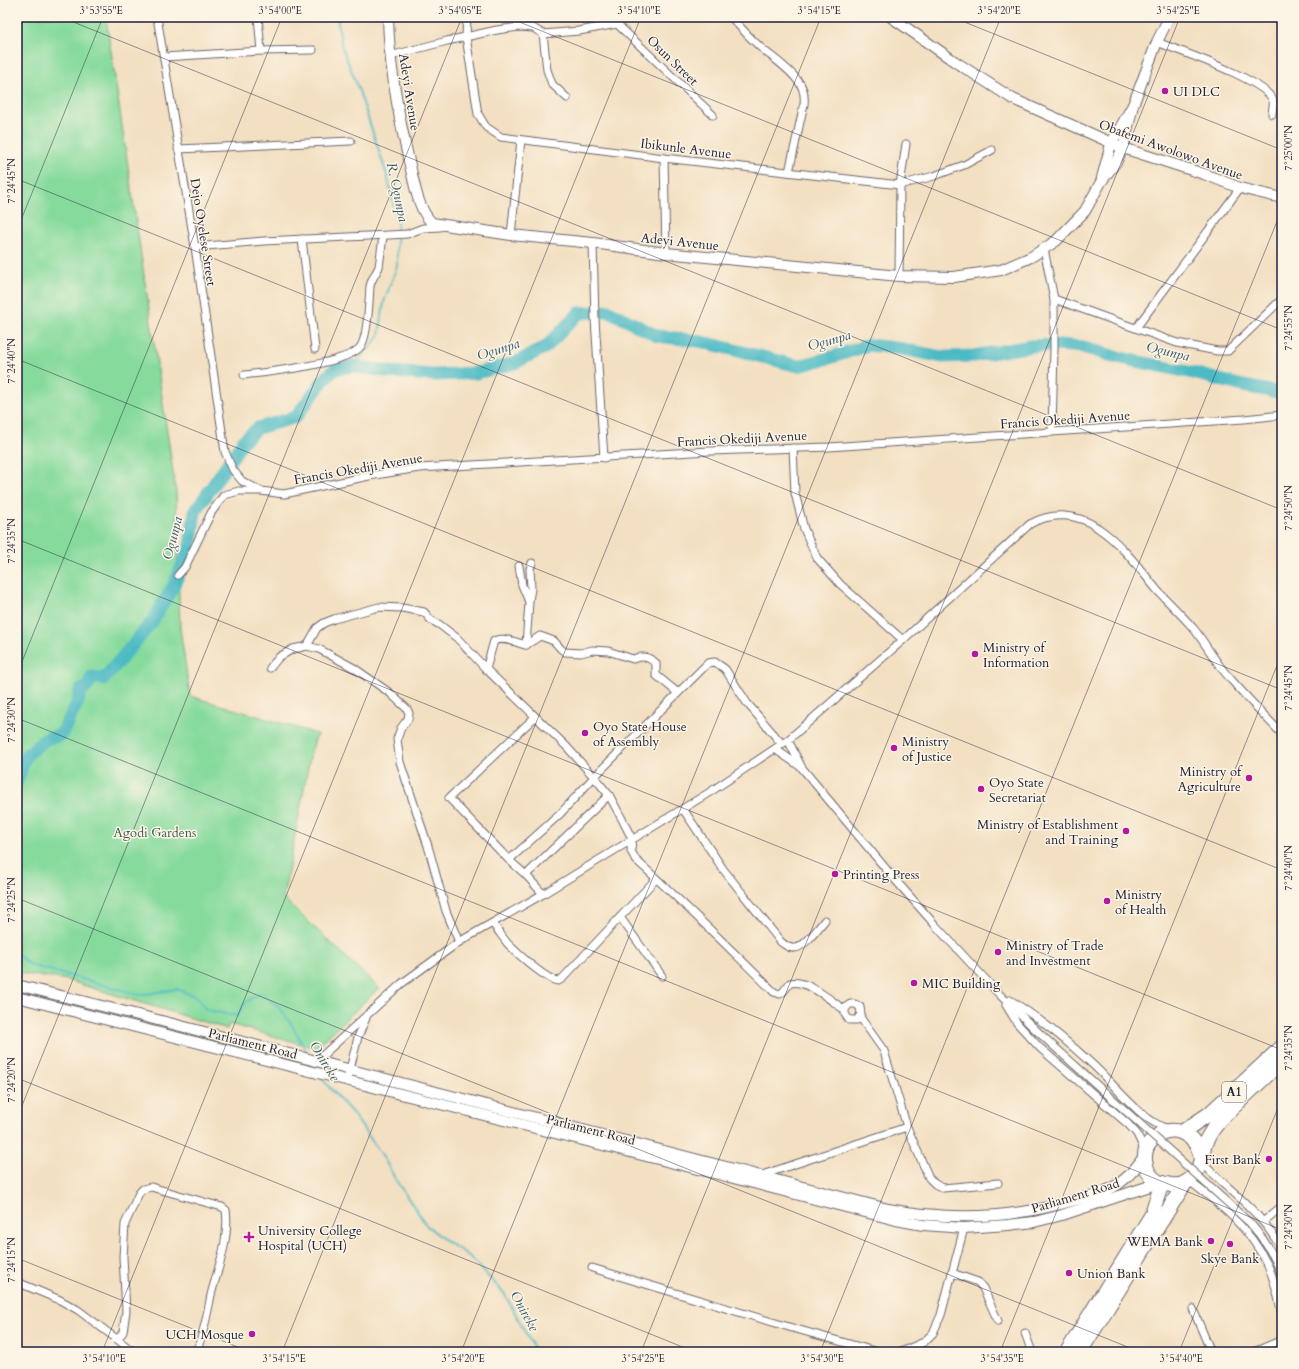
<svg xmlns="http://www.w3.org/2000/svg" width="1299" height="1369" font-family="Cardo,serif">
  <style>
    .green { fill: #85da9c; stroke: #547e6c }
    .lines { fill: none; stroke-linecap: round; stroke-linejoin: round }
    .stream { stroke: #4cbac4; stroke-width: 2 }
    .river { stroke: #4cbac4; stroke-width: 13 }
    .street-casing { stroke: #6b646a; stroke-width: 9 }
    .secondary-casing { stroke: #6b646a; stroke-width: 12 }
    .highway-casing { stroke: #6b646a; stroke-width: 16 }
    .street { stroke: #fff; stroke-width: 7 }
    .secondary { stroke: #fff; stroke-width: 10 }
    .highway { stroke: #fff; stroke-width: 14 }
    .street-bridge-casing { stroke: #6b646a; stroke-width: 9; stroke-linecap: butt }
    .street-bridge { stroke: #fff; stroke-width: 7 }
    .ticks { fill: none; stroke: #22223b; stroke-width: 1; stroke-opacity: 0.45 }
    .poi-dot { fill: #b5179e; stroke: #fcf5e5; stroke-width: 1.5 }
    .labels { text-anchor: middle; stroke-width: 3; stroke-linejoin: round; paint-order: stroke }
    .shield { fill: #fcf5e5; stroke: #63616e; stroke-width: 1 }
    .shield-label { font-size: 12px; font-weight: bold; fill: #22223b }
    .street-label { font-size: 13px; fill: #22223b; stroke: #fcf5e5 }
    .poi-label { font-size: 13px; fill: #22223b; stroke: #fcf5e5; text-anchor: start }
    .park-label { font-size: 13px; fill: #405958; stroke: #fcf5e5 }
    .water-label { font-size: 14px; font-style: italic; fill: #31576b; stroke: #fcf5e5 }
    .neatline { fill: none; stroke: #22223b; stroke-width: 1.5 }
    .ticks-label { font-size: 10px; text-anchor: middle; fill: #22223b }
  </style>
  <rect width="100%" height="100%" fill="#fcf5e5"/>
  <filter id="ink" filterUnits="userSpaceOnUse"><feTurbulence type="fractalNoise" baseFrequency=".025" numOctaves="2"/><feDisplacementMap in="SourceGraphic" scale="8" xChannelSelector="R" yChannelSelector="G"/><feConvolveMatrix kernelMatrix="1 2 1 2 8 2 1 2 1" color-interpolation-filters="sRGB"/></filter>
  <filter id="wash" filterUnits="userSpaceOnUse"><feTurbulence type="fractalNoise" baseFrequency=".012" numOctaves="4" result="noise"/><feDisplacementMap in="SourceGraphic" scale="16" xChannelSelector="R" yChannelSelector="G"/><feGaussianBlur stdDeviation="0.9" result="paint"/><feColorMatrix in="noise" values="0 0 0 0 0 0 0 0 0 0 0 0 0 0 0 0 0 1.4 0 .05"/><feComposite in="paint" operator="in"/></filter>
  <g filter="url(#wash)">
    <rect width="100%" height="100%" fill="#f3dfc1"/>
    <polygon class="green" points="17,17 106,17 176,492 180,628 190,696 317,734 311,752 283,898 379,988 316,1048 229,1024 227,1029 63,979 17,973"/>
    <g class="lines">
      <g class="stream">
        <polyline points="337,17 342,47 357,85 387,175 397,220 397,233"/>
        <polyline points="354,366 379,336 384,302 397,266 397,237"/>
        <polyline points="17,954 30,965 140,995 177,989 197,997 206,1010 237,1016 246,1002 260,993 279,1007 292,1025 308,1054"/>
        <polyline points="323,1079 329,1087 353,1114 382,1155 397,1182 427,1226 446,1241 469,1256 504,1293 536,1352"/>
      </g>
      <polyline class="river" points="17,782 26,755 46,739 61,735 78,702 80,691 87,687 92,677 104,679 152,622 174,585 190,546 195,512 243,441 258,428 296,417 322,382 335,369 354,366 390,372 434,375 477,373 515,363 546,347 579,313 609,311 657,336 699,341 798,366 829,358 869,345 903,349 942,357 974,356 1031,346 1059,345 1083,347 1116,357 1193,373 1243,386 1282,393"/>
    </g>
  </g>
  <g filter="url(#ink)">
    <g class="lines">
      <g class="street-casing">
        <g id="street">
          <polyline points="157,17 195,247 225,452 233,470 242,481 261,491 284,494 369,476 419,468 710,451 829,447 1244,419 1282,415"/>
          <polyline points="258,17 261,51"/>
          <polyline points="467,17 466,37 478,114 486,127 501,137 664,158 900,185 934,176 964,165 992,150"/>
          <path d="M731,17C740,27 749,37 759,46C771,57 788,67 798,81C804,88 805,95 804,104L789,172"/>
          <polyline points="617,24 713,115"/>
          <polyline points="543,34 547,70 552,84 567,98"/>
          <path d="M1157,42C1179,51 1267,80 1273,101C1274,105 1272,110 1272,114"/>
          <polyline points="390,56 447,41 497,30 519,27 533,28 543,34 579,31 617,24 625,17"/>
          <polyline points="164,57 261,51 313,50"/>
          <polyline points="178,149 351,141"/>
          <polyline points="664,158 666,253"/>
          <polyline points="511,235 521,140"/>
          <polyline points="302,239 315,349"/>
          <polyline points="593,243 595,319 604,458"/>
          <polyline points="195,247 264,241 389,235 407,234 423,228 440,227"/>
          <polyline points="1044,249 1054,299 1054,348 1052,432"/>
          <polyline points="899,276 900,185 906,144"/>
          <polyline points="1054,299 1177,343 1217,351 1228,351 1282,299"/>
          <polyline points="1136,328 1240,188"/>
          <path d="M244,375C267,372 350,364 361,346C368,335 369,301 370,286L372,280L379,267L383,236"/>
          <polyline points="793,448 795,493 804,529 817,558 840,584 903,640"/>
          <polyline points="519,566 522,585 529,602 526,645"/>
          <polyline points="178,575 185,567 211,513 224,495 239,491 259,491"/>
          <polyline points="529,600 531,589 530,569 532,563"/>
          <path d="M307,646L317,628L324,623L334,619L379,607L402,608L424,612L431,620L440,625L457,638L486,669L566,746L594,777L609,795L622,819L632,839L631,851L636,860C683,902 727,946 772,990L774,992L780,994L783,992L790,983C807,979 831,1001 845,1010V1014L849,1020H857L861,1014L860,1007C853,1002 848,1003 845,1010"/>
          <polyline points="270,668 279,657 293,649 307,646 319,649 354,668 390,693 407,709 409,713 408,719 401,728 397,739 400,762 428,846 446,911 459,942"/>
          <path d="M486,669L494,641C503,636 517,643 526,645L540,636L554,641L561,649L565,652L581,653L592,650L608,651L633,659C643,655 648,657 656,663V675L678,693"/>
          <polyline points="535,717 449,798 509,860 526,875 543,894"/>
          <polyline points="788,740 802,768 891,875 936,926 999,994 1037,1031"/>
          <polyline points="775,749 801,767"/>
          <path d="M683,809L723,869L781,942C785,945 790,949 795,948C804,948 819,927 825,920"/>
          <polyline points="509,860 560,814 594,777 708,663 715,662 725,669 747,703 782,744"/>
          <polyline points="526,875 609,795"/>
          <polyline points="620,917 662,976"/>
          <path d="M493,924C498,930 503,938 508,944C517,953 546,980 558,981L562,979L656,879"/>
          <path d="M1010,1000C1041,1019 1065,1039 1092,1064C1114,1084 1140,1120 1168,1129"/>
          <polyline points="1006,1005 1017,1023 1039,1047 1128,1124 1137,1134 1145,1151"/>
          <polyline points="860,1017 884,1051 907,1127 929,1178 935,1184 943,1188 998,1183"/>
          <path d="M317,1062L316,1060L322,1056L401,984L459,942L543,894L710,792L788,740L903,640L1030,524C1052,512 1077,513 1098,528C1122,544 1139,568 1157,590C1169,603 1182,615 1194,629C1206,644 1215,662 1228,676C1245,696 1264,715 1282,734"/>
          <polyline points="347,1081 358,1037 366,1018"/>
          <path d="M1201,1162C1229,1190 1263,1213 1282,1250"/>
          <polyline points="759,1176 907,1127"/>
          <path d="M1189,1181C1220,1204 1250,1228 1267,1264C1275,1279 1278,1297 1282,1314"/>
          <polyline points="1263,1222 1282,1206"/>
          <polyline points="592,1268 789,1327 878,1352"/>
          <polyline points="952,1273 978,1282 983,1288 998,1321"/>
          <polyline points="17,1282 60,1300 78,1310 134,1352"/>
          <polyline points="1193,1309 1211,1352"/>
          <polyline points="1025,1333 1032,1352"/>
          <path d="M118,1339L123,1332L126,1311L123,1257L125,1224L139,1193L143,1189L151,1187L222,1207L226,1210C230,1238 218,1268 211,1295C207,1315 204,1334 196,1352"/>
          <polyline points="901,1352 924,1342 933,1333 941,1315 964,1228"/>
          <polyline points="1254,1352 1282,1340"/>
        </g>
      </g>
      <g class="secondary-casing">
        <g id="secondary">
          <path d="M388,17C389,66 398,114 409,161C414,181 417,208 432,223L511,235L593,243L666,253L899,276L954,277L1001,270L1031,257L1056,241L1085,211L1101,182L1116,162L1123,148L1133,105"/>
          <polyline points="891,17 954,61 1013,99 1123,148 1204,174 1240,188 1282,198"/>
          <polyline points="1102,178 1111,144 1133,105 1157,42 1169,17"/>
          <path d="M17,985L142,1016L888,1209C952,1221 1012,1219 1075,1200C1091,1196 1108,1192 1121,1182C1131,1175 1138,1165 1145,1155"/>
          <polyline points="17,997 753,1183 896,1220 923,1225 964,1228 1008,1225 1034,1222 1062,1215 1159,1183"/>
        </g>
      </g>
      <g class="highway-casing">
        <g id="highway">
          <polyline points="1182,1132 1209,1114 1282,1047"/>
          <path d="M1201,1158C1196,1133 1171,1121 1152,1140C1140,1152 1144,1175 1159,1182C1163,1184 1167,1184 1171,1185C1177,1186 1183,1185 1188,1181C1202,1172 1200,1155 1206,1141C1211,1131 1217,1123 1224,1116L1282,1061"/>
          <polyline points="1067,1352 1151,1216 1162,1183"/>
          <polyline points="1080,1352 1185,1183"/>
        </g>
      </g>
      <use href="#street" class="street"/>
      <use href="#secondary" class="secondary"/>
      <use href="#highway" class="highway"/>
      <g class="street-bridge-casing">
        <path id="street-bridge" d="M1037,1031L1250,1223C1265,1240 1275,1256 1282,1276"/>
      </g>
      <use href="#street-bridge" class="street-bridge"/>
    </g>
  </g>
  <path class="ticks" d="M61,17L1282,510M507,17L1282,330M952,17L1282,150M17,179L1282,690M17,230L103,17M17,359L1282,870M17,539L1282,1050M17,674L282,17M17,718L1282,1230M17,898L1140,1352M17,1078L695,1352M17,1118L462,17M17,1258L250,1352M102,1352L641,17M282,1352L821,17M461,1352L1001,17M641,1352L1180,17M820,1352L1282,209M1000,1352L1282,653M1179,1352L1282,1098"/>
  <g class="poi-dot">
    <circle cx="1165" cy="91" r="4"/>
    <circle cx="975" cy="654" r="4"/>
    <circle cx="585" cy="733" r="4"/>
    <circle cx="894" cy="748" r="4"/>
    <circle cx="1249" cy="778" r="4"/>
    <circle cx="981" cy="789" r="4"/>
    <circle cx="1126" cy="831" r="4"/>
    <circle cx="835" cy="874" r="4"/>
    <circle cx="1107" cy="901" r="4"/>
    <circle cx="998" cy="952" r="4"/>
    <circle cx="914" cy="983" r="4"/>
    <circle cx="1269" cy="1159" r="4"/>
    <path d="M247 1231h4v4h4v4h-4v4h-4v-4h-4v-4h4z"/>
    <circle cx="1211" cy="1241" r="4"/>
    <circle cx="1230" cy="1244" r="4"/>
    <circle cx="1069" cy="1273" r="4"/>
    <circle cx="252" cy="1334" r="4"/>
  </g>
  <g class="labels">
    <rect class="shield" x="1222" y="1082" width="24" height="20" rx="3"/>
    <g class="shield-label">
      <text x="1234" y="1096">A1</text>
    </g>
    <g class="street-label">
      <text transform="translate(673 60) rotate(44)" y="5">Osun Street</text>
      <text transform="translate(410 92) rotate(81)" y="5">Adeyi Avenue</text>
      <text transform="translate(686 148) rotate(7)" y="5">Ibikunle Avenue</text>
      <text transform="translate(1171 149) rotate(20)" y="5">Obafemi Awolowo Avenue</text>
      <text transform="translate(204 232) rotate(81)" y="5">Dejo Oyelese Street</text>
      <text transform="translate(680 241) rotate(6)" y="5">Adeyi Avenue</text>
      <text transform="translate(1065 419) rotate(-4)" y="5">Francis Okediji Avenue</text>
      <text transform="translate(742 438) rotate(-3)" y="5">Francis Okediji Avenue</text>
      <text transform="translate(358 468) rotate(-10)" y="5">Francis Okediji Avenue</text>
      <text transform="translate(253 1043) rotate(14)" y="5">Parliament Road</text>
      <text transform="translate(591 1129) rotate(14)" y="5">Parliament Road</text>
      <text transform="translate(1075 1195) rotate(-17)" y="5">Parliament Road</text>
    </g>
    <g class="poi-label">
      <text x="1173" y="96">UI DLC</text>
      <text x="983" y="652">Ministry of<tspan x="983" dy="15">Information</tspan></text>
      <text x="593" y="731">Oyo State House<tspan x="593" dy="15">of Assembly</tspan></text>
      <text x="902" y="746">Ministry<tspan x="902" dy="15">of Justice</tspan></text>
      <text x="1241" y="776" text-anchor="end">Ministry of<tspan x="1241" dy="15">Agriculture</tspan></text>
      <text x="989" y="787">Oyo State<tspan x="989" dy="15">Secretariat</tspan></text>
      <text x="1118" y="829" text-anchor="end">Ministry of Establishment<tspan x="1118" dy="15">and Training</tspan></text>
      <text x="843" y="879">Printing Press</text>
      <text x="1115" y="899">Ministry<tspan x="1115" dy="15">of Health</tspan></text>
      <text x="1006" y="950">Ministry of Trade<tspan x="1006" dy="15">and Investment</tspan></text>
      <text x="922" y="988">MIC Building</text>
      <text x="1261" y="1164" text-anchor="end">First Bank</text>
      <text x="258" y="1235">University College<tspan x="258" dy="15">Hospital (UCH)</tspan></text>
      <text x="1203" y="1246" text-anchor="end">WEMA Bank</text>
      <text x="1230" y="1263" text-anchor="middle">Skye Bank</text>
      <text x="1077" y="1278">Union Bank</text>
      <text x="244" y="1339" text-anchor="end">UCH Mosque</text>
    </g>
    <g class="park-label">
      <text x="155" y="837">Agodi Gardens</text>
    </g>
    <g class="water-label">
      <text transform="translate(398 192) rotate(78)" y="5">R. Ogunpa</text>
      <text transform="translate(829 340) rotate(-16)" y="5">Ogunpa</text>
      <text transform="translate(498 349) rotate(-18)" y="5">Ogunpa</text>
      <text transform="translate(1168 351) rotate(13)" y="5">Ogunpa</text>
      <text transform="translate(172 538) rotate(-76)" y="5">Ogunpa</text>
      <text transform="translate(325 1061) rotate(58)" y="5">Onireke</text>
      <text transform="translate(525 1311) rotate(61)" y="5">Onireke</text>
    </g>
  </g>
  <rect width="1299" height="1369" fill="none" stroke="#fcf5e5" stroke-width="44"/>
  <rect x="22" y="22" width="1255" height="1325" class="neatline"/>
  <g class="ticks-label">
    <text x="101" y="14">3°53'55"E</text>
    <text x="280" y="14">3°54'00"E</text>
    <text x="460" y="14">3°54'05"E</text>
    <text x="639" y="14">3°54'10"E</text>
    <text x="819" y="14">3°54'15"E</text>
    <text x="999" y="14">3°54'20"E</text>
    <text x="1178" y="14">3°54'25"E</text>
    <text transform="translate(1288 148) rotate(-90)" y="4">7°25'00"N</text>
    <text transform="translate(11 181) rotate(-90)" y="4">7°24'45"N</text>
    <text transform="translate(1288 328) rotate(-90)" y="4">7°24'55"N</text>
    <text transform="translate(11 361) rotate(-90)" y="4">7°24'40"N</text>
    <text transform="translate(1288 508) rotate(-90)" y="4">7°24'50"N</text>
    <text transform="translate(11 541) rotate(-90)" y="4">7°24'35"N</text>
    <text transform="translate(1288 688) rotate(-90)" y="4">7°24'45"N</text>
    <text transform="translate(11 720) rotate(-90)" y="4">7°24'30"N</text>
    <text transform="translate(1288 868) rotate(-90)" y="4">7°24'40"N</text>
    <text transform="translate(11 900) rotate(-90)" y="4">7°24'25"N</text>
    <text transform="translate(1288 1048) rotate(-90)" y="4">7°24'35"N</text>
    <text transform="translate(11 1080) rotate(-90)" y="4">7°24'20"N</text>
    <text transform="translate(1288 1227) rotate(-90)" y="4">7°24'30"N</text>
    <text transform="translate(11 1260) rotate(-90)" y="4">7°24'15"N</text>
    <text x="104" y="1362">3°54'10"E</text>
    <text x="284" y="1362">3°54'15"E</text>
    <text x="463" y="1362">3°54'20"E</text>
    <text x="643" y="1362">3°54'25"E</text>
    <text x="822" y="1362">3°54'30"E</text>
    <text x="1002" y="1362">3°54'35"E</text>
    <text x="1181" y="1362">3°54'40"E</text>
  </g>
</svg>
